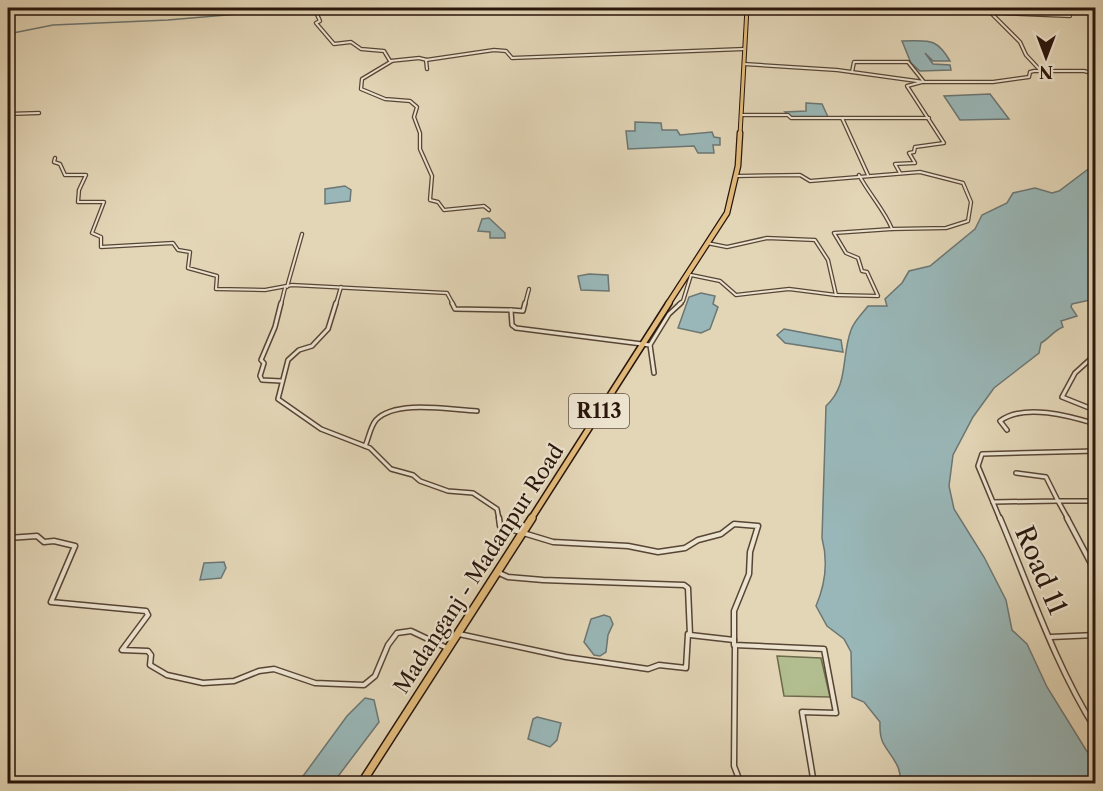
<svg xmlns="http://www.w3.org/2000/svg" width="1103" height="791" font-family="'Libre Caslon Text',serif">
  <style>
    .green { fill: #b2be8f; stroke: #6d6a4d; stroke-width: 1.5 }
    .water { fill: #99b7b8; stroke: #6c7673; stroke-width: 1.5 }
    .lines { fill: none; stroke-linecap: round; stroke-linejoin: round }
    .stream { stroke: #6c7673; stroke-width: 1.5 }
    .minor-far2-casing { stroke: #574536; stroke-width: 4.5 }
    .minor-far1-casing { stroke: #574536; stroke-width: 6 }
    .minor-casing { stroke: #574536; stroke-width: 7 }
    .primary-far3-casing { stroke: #28150b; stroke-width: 5 }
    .primary-far2-casing { stroke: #28150b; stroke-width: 7 }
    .primary-far1-casing { stroke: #28150b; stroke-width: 8 }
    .primary-casing { stroke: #28150b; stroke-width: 10 }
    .minor-far2 { stroke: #ede4d0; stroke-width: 2 }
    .minor-far1 { stroke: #ede4d0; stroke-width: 3 }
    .minor { stroke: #ede4d0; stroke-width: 4 }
    .primary-far3 { stroke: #e2bb7c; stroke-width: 3 }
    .primary-far2 { stroke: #e2bb7c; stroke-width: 4.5 }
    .primary-far1 { stroke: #e2bb7c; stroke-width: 5 }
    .primary { stroke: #e2bb7c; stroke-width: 7 }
    .labels { text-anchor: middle; stroke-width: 4.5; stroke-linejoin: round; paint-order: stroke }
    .shield { fill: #ede4d0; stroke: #635346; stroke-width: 1.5 }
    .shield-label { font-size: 20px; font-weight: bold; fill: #28150b }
    .street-label { font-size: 21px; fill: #28150b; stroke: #ede4d0 }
    .near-street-label { font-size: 26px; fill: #28150b; stroke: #ede4d0 }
  </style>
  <rect width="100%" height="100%" fill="#e3d6b7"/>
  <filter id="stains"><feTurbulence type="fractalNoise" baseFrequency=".00333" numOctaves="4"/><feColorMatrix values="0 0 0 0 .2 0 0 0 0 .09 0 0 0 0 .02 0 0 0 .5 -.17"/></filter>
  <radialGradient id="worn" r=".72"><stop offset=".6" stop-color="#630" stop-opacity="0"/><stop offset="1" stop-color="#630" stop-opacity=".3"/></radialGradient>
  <polygon class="green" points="777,656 821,658 830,697 784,696"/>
  <g class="water">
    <path d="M902,41C929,41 936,37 950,61H933L925,53L933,64L950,65L951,70L920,71L911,63Z"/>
    <polygon points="990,94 1009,119 960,120 944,96"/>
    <polygon points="806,103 822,104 828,117 791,117 785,112 806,111"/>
    <polygon points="635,122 661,123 662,130 677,130 680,135 712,132 714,137 720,138 720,145 713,145 714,153 698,153 694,146 628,149 626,131 635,131"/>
    <path d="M1095,164V299L1072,304L1071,307L1077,316L1061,321L1063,327C1053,331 1050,338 1041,343L1039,353L994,388L973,417L953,455L949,486L954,509L984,557L1006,600L1012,630L1027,644L1047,687L1086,750L1095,761V783H902C900,778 900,770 897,765C887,746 879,746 880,722L864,702L852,697L851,652L844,639L827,626L816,606C826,583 828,561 822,538L826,406C849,385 841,357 851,330C854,321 862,314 868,306H887L885,299L902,283L909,271L930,266L975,229L982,215L1007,203L1013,193L1035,188L1052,193L1059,191Z"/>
    <polygon points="345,186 351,190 350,201 325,204 325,189"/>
    <polygon points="489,218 505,233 505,238 490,238 490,232 478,231 482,219"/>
    <polygon points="589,274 608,275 609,291 581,290 578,276"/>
    <polygon points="701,293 715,296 713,304 718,307 710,329 701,333 678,328 689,297"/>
    <polygon points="784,329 841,340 843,352 785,343 777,335"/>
    <polygon points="224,562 226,568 221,578 200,580 204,563"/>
    <polygon points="604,615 610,617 613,624 608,635 606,652 600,656 594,655 584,642 591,619"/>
    <polygon points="365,698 374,700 379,722 333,783 298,783 347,716"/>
    <polygon points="537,717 561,723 557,740 550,747 528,739 533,719"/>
  </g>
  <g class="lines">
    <polyline class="stream" points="8,34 53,25 168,20 263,12"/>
    <g class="minor-far2-casing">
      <g id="minor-far2">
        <polyline points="314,8 320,21 316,23 334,44 351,42 361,49 384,51 390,61 419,58 427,60"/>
        <polyline points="933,8 948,11 1070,16"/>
        <polyline points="986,8 1020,42 1026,55 1041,71"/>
        <polyline points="707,13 912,8"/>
        <polyline points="392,61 362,79 361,89 385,99 410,101 417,107 414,117 420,133 420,149 432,176 430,200 438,202 444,210 484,206 489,210"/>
        <polyline points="744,64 837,70 924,82"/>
        <polyline points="427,69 426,60 494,50 506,51 512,58 744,49"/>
        <polyline points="852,72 854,62 908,62 924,82 993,82 1029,77 1030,72 1034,71 1084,71 1096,74"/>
        <polyline points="8,114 39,113"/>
        <polyline points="741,115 788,115 791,118 929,118"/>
        <polyline points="842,118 868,175"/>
        <polyline points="55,158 54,162 60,164 65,175 86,175 79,190 78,202 104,202 92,233 101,237 101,247 173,243 178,250 190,252 188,268 217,276 216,289 265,290 292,285 447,293 453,304"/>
        <polyline points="900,173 895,164 915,163 909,153 914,152 915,147 944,143 907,86 922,82"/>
        <polyline points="737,176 800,175 810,181 920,172 963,183 971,202 968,221 946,228 892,229"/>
        <polyline points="287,287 302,234"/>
        <path d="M836,295L878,296L867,272L862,271L858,258L846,253L834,233L892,229C885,211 869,194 859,175"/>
        <polyline points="281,304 285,288"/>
        <polyline points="336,304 341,287"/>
        <polyline points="525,304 529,289"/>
        <polyline points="679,304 683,301 691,275 720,281 736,295 789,289 836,295 828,260 815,240 767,238 727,247 707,243"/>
      </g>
    </g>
    <g class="minor-far1-casing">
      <g id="minor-far1">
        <polyline points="336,303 328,329 312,346 299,350 288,360 278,399 321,429 370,448 391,469 413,475 420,481 448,491 473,493 497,509 499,519"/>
        <polyline points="452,303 455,309 511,310 512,325 516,328 650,345 654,373"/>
        <polyline points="511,310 523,311 525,303"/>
        <polyline points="650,345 669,314 681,303"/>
        <polyline points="281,381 262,380 260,376 264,363 261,360 275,327 281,303"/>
        <polyline points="1096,402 1092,409 1096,411"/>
        <polyline points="1092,409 1062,397 1075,373 1096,354"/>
        <path d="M1007,430L1000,421C1024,403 1070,416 1096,424"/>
        <path d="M365,446C369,438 370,427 376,420C396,399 451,410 477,411"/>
        <polyline points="993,502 1058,501 1046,477 1016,473"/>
        <polyline points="1000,519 978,466 982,454 1096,451"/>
        <polyline points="1068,519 1058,501 1096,501"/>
      </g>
    </g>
    <g class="minor-casing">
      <g id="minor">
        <polyline points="499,518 500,526 553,542 628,546 658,552 685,548 698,540 721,534 734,524 758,526 750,552 749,574 734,611 734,645 824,649 836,713 802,712 814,784"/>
        <path d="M1000,518C1030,589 1055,665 1096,730"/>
        <polyline points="1067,518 1096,573"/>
        <polyline points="8,538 37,536 44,542 54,541 75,546 51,602 146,611 148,615 122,650 148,651 151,655 150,665 167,675 203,683 234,681 259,671 274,669 315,683 364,685 375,676 388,645 397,633 411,631 447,648"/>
        <polyline points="497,572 508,577 543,580 684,585 688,588 690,635 734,640"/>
        <polyline points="459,634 566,657 648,669 659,665 686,668 688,634"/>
        <polyline points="1051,637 1096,635"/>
        <polyline points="735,646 734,766 741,784"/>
      </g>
    </g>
    <g class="primary-far3-casing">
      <polyline id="primary-far3" points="740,135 747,8"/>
    </g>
    <g class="primary-far2-casing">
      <polyline id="primary-far2" points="668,304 727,213 738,166 740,133"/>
    </g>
    <g class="primary-far1-casing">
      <polyline id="primary-far1" points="531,519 669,303"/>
    </g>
    <g class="primary-casing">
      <polyline id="primary" points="361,784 532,518"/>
    </g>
    <use href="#minor-far2" class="minor-far2"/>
    <use href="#minor-far1" class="minor-far1"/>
    <use href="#minor" class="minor"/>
    <use href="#primary-far3" class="primary-far3"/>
    <use href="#primary-far2" class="primary-far2"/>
    <use href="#primary-far1" class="primary-far1"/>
    <use href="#primary" class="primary"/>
  </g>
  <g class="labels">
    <rect class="shield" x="569" y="394" width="60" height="34" rx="4.5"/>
    <g class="shield-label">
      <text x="599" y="418">R113</text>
    </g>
    <g class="street-label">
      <text transform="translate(479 569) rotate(-57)" y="7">Madanganj - Madanpur Road</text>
    </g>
    <g class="near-street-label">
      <text transform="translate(1041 570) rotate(67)" y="9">Road 11</text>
    </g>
  </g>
  <rect width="1103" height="791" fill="none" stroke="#e3d6b7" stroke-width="30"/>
  <rect x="9" y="9" width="1085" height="773" fill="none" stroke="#28150b" stroke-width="3"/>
  <rect x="15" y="15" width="1073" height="761" fill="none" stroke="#28150b" stroke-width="1.5"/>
  <g transform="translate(1046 57) rotate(180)" stroke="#ede4d0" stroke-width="4.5" paint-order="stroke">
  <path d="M0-4.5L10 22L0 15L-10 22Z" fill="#28150b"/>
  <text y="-9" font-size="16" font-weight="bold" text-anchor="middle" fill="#28150b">N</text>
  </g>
  <rect width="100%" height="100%" filter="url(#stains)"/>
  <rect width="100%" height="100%" fill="url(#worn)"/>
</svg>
